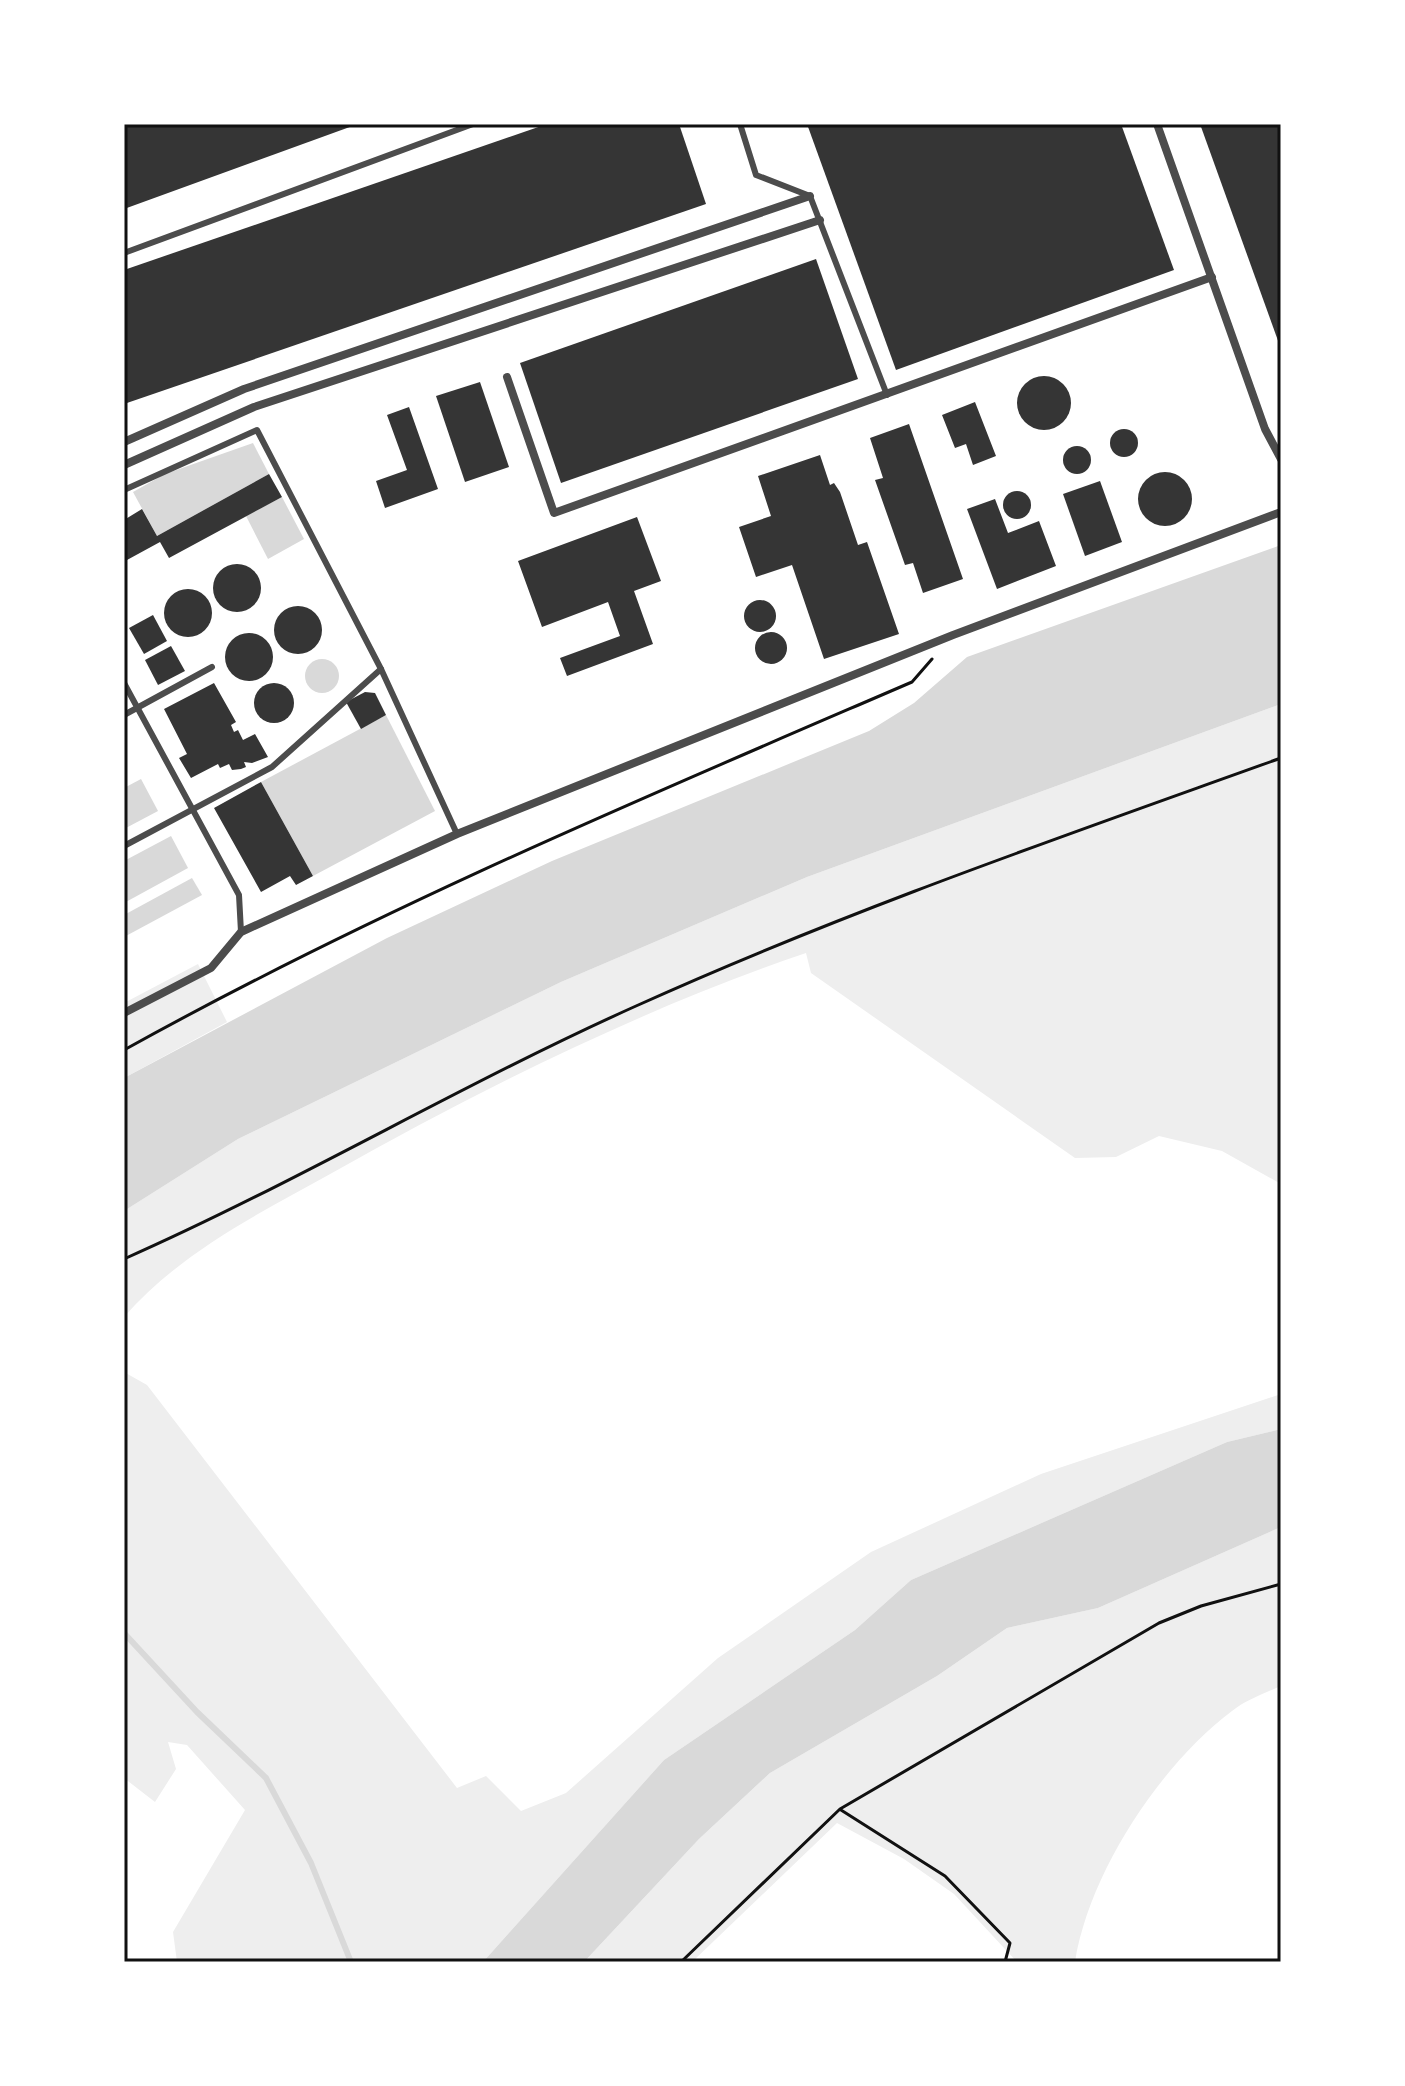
<svg xmlns="http://www.w3.org/2000/svg" width="1405" height="2086" font-family="'Asap Condensed',sans-serif">
  <style>
    .green { fill: #eee }
    .water { fill: #d9d9d9 }
    .lines { fill: none; stroke-linecap: round; stroke-linejoin: round }
    .stream { stroke: #d9d9d9; stroke-width: 6 }
    .building { fill: #353535 }
    .path { stroke: #111; stroke-width: 3 }
    .service { stroke: #4c4c4c; stroke-width: 6 }
    .minor { stroke: #4c4c4c; stroke-width: 8 }
    .neatline { fill: none; stroke: #111; stroke-width: 3 }
  </style>
  <rect width="100%" height="100%" fill="#fff"/>
  <g class="green">
    <path d="M1281,704V1184L1222,1151L1159,1136L1116,1157L1075,1158L811,973L806,953C644,1008 481,1089 332,1173C258,1214 181,1252 124,1317V1211L238,1139L561,982L807,877Z"/>
    <polygon points="198,964 227,1022 124,1078 124,1003"/>
    <polygon points="124,1372 147,1385 457,1788 486,1776 521,1811 566,1793 718,1658 871,1552 1041,1474 1281,1394 1281,1429 1227,1442 911,1580 855,1630 664,1760 483,1962 177,1962 173,1932 245,1810 187,1745 168,1742 176,1769 155,1802 124,1778"/>
    <path d="M1281,1527V1686C1265,1693 1246,1700 1232,1711C1160,1765 1089,1873 1075,1962H1017L954,1894L904,1859L837,1823L692,1962H584L699,1839L770,1773L937,1676L1007,1628L1098,1608Z"/>
  </g>
  <g class="water">
    <polygon points="253,443 269,474 157,536 133,492 165,474"/>
    <polygon points="282,497 304,539 268,559 246,516"/>
    <polygon points="1281,545 1281,704 807,877 561,982 238,1139 124,1211 124,1078 387,938 552,861 869,731 914,703 967,657"/>
    <circle cx="322" cy="676" r="17"/>
    <polygon points="386,715 435,811 313,876 261,782"/>
    <polygon points="141,779 158,811 124,829 124,788"/>
    <polygon points="171,836 188,868 124,903 124,861"/>
    <polygon points="192,878 202,895 124,937 124,915"/>
    <polygon points="1281,1429 1281,1527 1098,1608 1007,1628 937,1676 770,1773 699,1839 584,1962 483,1962 664,1760 855,1630 911,1580 1227,1442"/>
  </g>
  <g class="lines">
    <polyline class="stream" points="124,1633 197,1712 266,1778 311,1863 351,1962"/>
  </g>
  <g class="building">
    <polygon points="124,124 358,124 124,209"/>
    <polygon points="547,124 679,124 706,204 124,404 124,270"/>
    <polygon points="807,124 1121,124 1174,270 896,370"/>
    <polygon points="1200,124 1281,124 1281,349"/>
    <polygon points="816,259 858,379 561,483 520,363"/>
    <circle cx="1044" cy="403" r="27"/>
    <polygon points="480,382 509,467 465,482 436,396"/>
    <polygon points="975,402 996,456 973,465 966,444 955,448 942,415"/>
    <polygon points="409,407 438,489 385,508 376,481 407,470 387,415"/>
    <polygon points="909,424 963,579 923,593 913,563 905,565 875,480 883,478 870,438"/>
    <circle cx="1124" cy="443" r="14"/>
    <circle cx="1077" cy="460" r="14"/>
    <polygon points="820,455 830,485 834,483 840,492 858,545 867,542 899,634 824,659 792,565 756,577 739,527 771,516 758,476"/>
    <circle cx="1165" cy="499" r="27"/>
    <polygon points="269,474 282,497 169,558 160,542 127,560 124,520 142,509 157,536"/>
    <polygon points="1100,481 1122,542 1085,556 1063,494"/>
    <circle cx="1017" cy="505" r="14"/>
    <polygon points="995,499 1008,533 1039,521 1056,566 997,589 967,509"/>
    <polygon points="637,517 661,581 634,591 653,644 567,676 560,658 620,636 608,602 542,627 518,561"/>
    <circle cx="237" cy="588" r="24"/>
    <circle cx="188" cy="613" r="24"/>
    <circle cx="760" cy="616" r="16"/>
    <circle cx="298" cy="630" r="24"/>
    <polygon points="153,615 167,641 144,654 129,628"/>
    <circle cx="771" cy="648" r="16"/>
    <circle cx="249" cy="657" r="24"/>
    <polygon points="171,646 185,671 158,685 145,660"/>
    <polygon points="214,683 236,722 231,725 234,732 238,730 243,740 255,734 268,757 252,763 244,762 246,767 241,769 232,770 229,764 220,768 218,764 191,778 179,758 187,754 164,709"/>
    <circle cx="274" cy="703" r="20"/>
    <polygon points="365,692 375,693 386,715 361,729 346,702"/>
    <polygon points="261,782 313,876 296,885 290,876 261,892 214,808"/>
  </g>
  <g class="lines">
    <g class="path">
      <path d="M124,1050C378,909 645,797 912,682L932,659"/>
      <path d="M124,1259C298,1182 462,1084 636,1006C846,911 1064,836 1281,758"/>
      <polyline points="841,1810 945,1876 1010,1943 1005,1962"/>
      <polyline points="681,1962 840,1809 1159,1623 1201,1606 1281,1584"/>
    </g>
    <g class="service">
      <polyline points="740,124 756,175 810,196 887,395"/>
      <polyline points="124,253 473,124"/>
      <polyline points="124,490 257,430 381,669 457,834"/>
      <polyline points="124,683 239,895 241,932"/>
      <polyline points="124,715 212,667"/>
      <polyline points="124,846 272,767 381,669"/>
    </g>
    <g class="minor">
      <polyline points="1157,124 1265,429 1281,459"/>
      <polyline points="507,377 554,513 1212,277"/>
      <polyline points="124,442 244,389 810,196"/>
      <polyline points="124,465 254,407 820,220"/>
      <polyline points="124,1013 211,968 241,932 457,834 953,635 1281,512"/>
    </g>
  </g>
  <rect width="1405" height="2086" fill="none" stroke="#ffffff" stroke-width="252"/>
  <rect x="126" y="126" width="1153" height="1834" class="neatline"/>
</svg>
